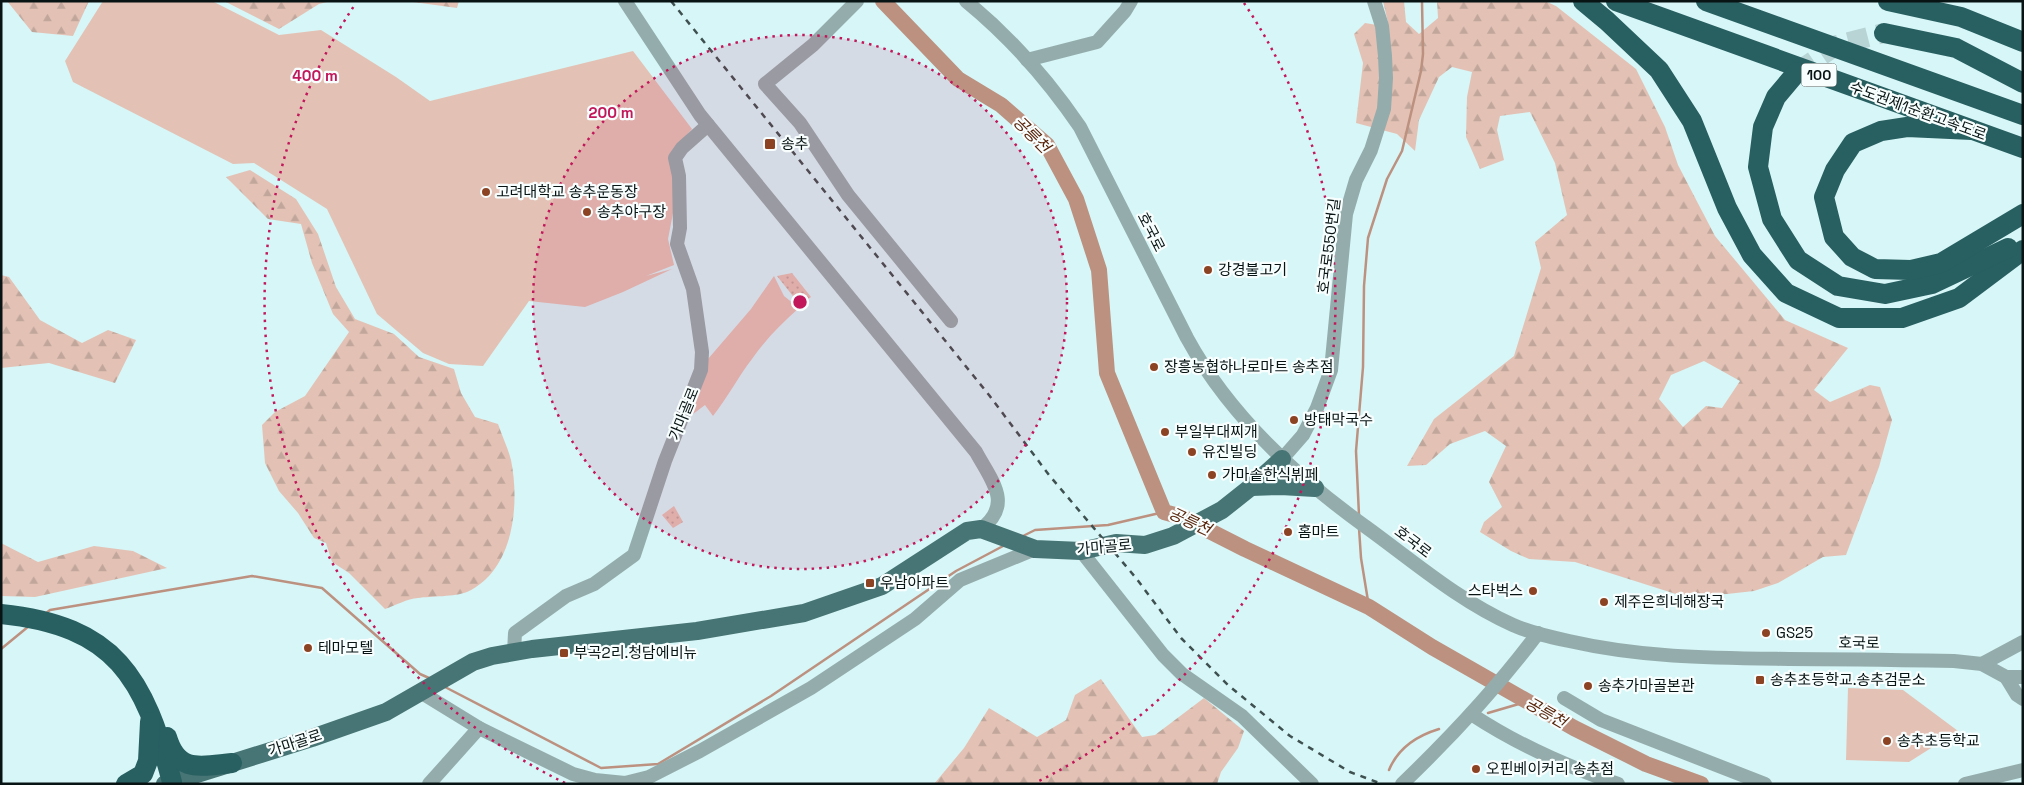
<svg xmlns="http://www.w3.org/2000/svg" width="2024" height="785" font-family="'Space Grotesk','Noto Sans KR',sans-serif">
  <style>
    .grass { fill: #e3c2b5 }
    .forest { fill: url(#forest-firs); fill-rule: evenodd }
    .park { fill: url(#park-dots) }
    .lines { fill: none; stroke-linecap: round; stroke-linejoin: round }
    .stream { stroke: #bc9180; stroke-width: 2.5 }
    .river { stroke: #bc9180; stroke-width: 16 }
    .highway-tunnel { stroke: #b8d4d5; stroke-width: 20; stroke-dasharray: 20 10; stroke-linecap: butt }
    .minor { stroke: #94acac; stroke-width: 14 }
    .major { stroke: #477474; stroke-width: 18 }
    .highway { stroke: #285f61; stroke-width: 20 }
    .rail { stroke: #3f5050; stroke-width: 2.5; stroke-dasharray: 6 6; stroke-linecap: butt }
    .ring { fill: none; stroke: #c2185b; stroke-width: 2.5; stroke-dasharray: 2.5 5 }
    .poi-dot { fill: #8b4323; stroke: #f8fefe; stroke-width: 2 }
    .labels { text-anchor: middle; stroke-width: 4.5; stroke-linejoin: round; paint-order: stroke }
    .shield { fill: #f8fefe; stroke: #505a5a; stroke-width: 1 }
    .shield-label { font-size: 14px; font-weight: bold; fill: #081313 }
    .street-label { font-size: 15px; fill: #081313; stroke: #f8fefe }
    .poi-label { font-size: 15px; fill: #081313; stroke: #f8fefe; text-anchor: start }
    .water-label { font-size: 16px; font-style: italic; fill: #592309; stroke: #f8fefe }
    .centre { fill: #c2185b; stroke: #f8fefe; stroke-width: 2.5 }
    .ring-label { font-size: 15px; text-anchor: middle; font-weight: bold; fill: #c2185b; stroke: #f8fefe; stroke-width: 4.5; stroke-linejoin: round; paint-order: stroke }
  </style>
  <defs>
    <pattern id="forest-firs" width="22" height="20" patternUnits="userSpaceOnUse" patternTransform="scale(1.25)"><rect width="22" height="20" fill="#e3c2b5"/><path d="M5 1l3.5 6h-7zM16 11l3.5 6h-7z" fill="#c1a69b"/></pattern>
    <pattern id="park-dots" width="8" height="8" patternUnits="userSpaceOnUse" patternTransform="scale(1.25)"><rect width="8" height="8" fill="#e3c2b5"/><path d="M2 2h.1M6 6h.1" fill="none" stroke="#c1a69b" stroke-width="1.8" stroke-linecap="round"/></pattern>
  </defs>
  <rect width="100%" height="100%" fill="#d7f6f7"/>
  <g class="grass">
    <polygon points="103,1 212,1 279,35 321,30 396,77 430,101 633,51 692,129 670,154 673,174 673,213 668,239 674,265 646,276 672,269 623,292 585,307 529,301 483,366 449,364 423,353 377,314 327,209 254,163 233,164 73,82 65,61"/>
    <path d="M774,276L784,296L799,308C782,323 765,340 752,359C738,377 728,397 713,416L705,405L689,417L708,359L751,309Z"/>
    <polygon points="1848,688 1903,690 1958,731 1909,762 1846,760"/>
  </g>
  <g class="forest">
    <polygon points="7,1 89,1 73,36 32,32"/>
    <polygon points="224,1 331,1 319,4 279,29"/>
    <polygon points="406,1 459,1 457,8"/>
    <path d="M1383,1H1404L1406,22L1419,34L1438,18L1437,1H1545L1556,6L1636,69L1665,127L1678,165L1715,236L1785,320L1848,348L1814,390L1830,402L1870,385L1880,387L1892,420L1879,467L1846,555L1823,557L1778,583L1754,591L1727,594L1679,595L1575,562L1529,559L1511,551L1480,532L1484,522L1502,507L1489,482L1506,446L1485,431L1450,444L1426,465L1407,466L1434,419L1514,356L1541,268L1535,242L1567,215L1555,163L1530,112L1500,116L1497,130L1504,160L1480,169L1466,137L1467,97L1472,72L1452,67L1439,77L1419,120L1415,151L1397,134L1356,123L1363,63L1354,34L1365,23L1389,27ZM1704,361L1740,381L1722,408L1706,406L1683,427L1659,399L1671,375Z"/>
    <path d="M250,170L296,199L318,234L336,287L355,319L394,334L419,357L454,369L461,393L475,417L498,424C502,436 508,448 511,460C520,505 514,570 467,592C455,597 431,596 418,598C407,599 396,605 385,609L349,573L332,562L326,543L314,538L298,513L279,491L265,463L262,425L275,412L305,396L349,332L333,314L312,263L301,224L268,219L226,177Z"/>
    <polygon points="1,275 9,277 40,320 82,343 108,330 136,340 115,383 49,363 1,368"/>
    <polygon points="1,543 38,562 94,546 133,551 167,568 35,597 1,596"/>
    <polygon points="1101,679 1142,737 1155,735 1204,698 1244,731 1238,748 1221,772 1217,784 934,784 964,748 989,708 1037,737 1066,720 1075,695"/>
  </g>
  <g class="park">
    <polygon points="792,273 811,297 800,305 777,276"/>
    <polygon points="674,506 683,522 673,528 662,515"/>
  </g>
  <g class="lines">
    <g class="stream">
      <polyline points="1359,515 1356,451 1363,367 1364,286 1368,238 1387,179 1402,151 1421,71 1423,54 1422,1"/>
      <polyline points="1359,528 1361,558 1369,607"/>
      <polyline points="1021,537 1035,530 1108,525 1164,512"/>
      <polyline points="45,614 50,610 252,576 322,588 420,674 429,678"/>
      <polyline points="1,649 29,626"/>
      <polyline points="445,687 601,768 658,764 771,696 956,571 1005,545"/>
      <polyline points="1488,713 1529,701"/>
      <path d="M1389,770C1398,748 1416,736 1439,729"/>
    </g>
    <polyline class="river" points="883,1 958,79 1001,105 1047,145 1076,199 1099,270 1107,373 1164,512 1182,517 1245,549 1369,607 1432,647 1574,728 1646,764 1701,784"/>
    <polyline class="highway-tunnel" points="1797,72 1837,45 1884,33"/>
    <g class="minor">
      <path d="M625,1L700,115L976,452C991,480 1014,504 981,529"/>
      <polyline points="857,1 813,45 765,84 800,123 848,195 951,321"/>
      <path d="M966,1C1010,37 1048,80 1080,127L1187,338C1229,415 1295,476 1366,527C1413,561 1459,601 1513,625C1531,633 1550,637 1569,641C1643,658 1714,658 1789,659C1844,659 1899,660 1954,661L1982,664L2006,677H2023"/>
      <polyline points="1027,60 1097,42 1125,11 1131,1"/>
      <polyline points="1282,459 1303,435 1317,408 1331,370 1346,214 1356,180 1371,150 1384,109 1386,78 1385,56 1382,26 1374,1"/>
      <polyline points="1081,551 1163,655 1182,674 1242,716 1312,784"/>
      <polyline points="514,652 515,633 566,596 594,584 634,555 665,461 701,370 702,352 693,289 677,244 680,228 679,176 675,158 682,148 708,125"/>
      <polyline points="1982,664 2023,642"/>
      <polyline points="2006,677 2017,695 2023,699"/>
      <polyline points="422,693 479,728 573,774 595,780 625,783 649,777 700,751 811,688 915,619 960,580 1035,549"/>
      <polyline points="1564,698 1601,720 1765,784"/>
      <path d="M1471,714C1518,745 1565,766 1618,784"/>
      <polyline points="429,784 479,728"/>
      <path d="M1402,784C1451,737 1497,688 1538,633"/>
      <polyline points="1965,784 2023,770"/>
    </g>
    <g class="major">
      <polyline points="1251,487 1281,486 1315,488"/>
      <polyline points="165,784 312,738 386,712 473,662 492,656 532,649 697,631 804,613 882,586 967,531 981,529 1035,549 1081,551 1116,543 1145,545 1173,536 1222,510 1251,487 1282,459"/>
    </g>
    <g class="highway">
      <polyline points="1583,1 1607,21 1659,70 1692,121 1727,208 1752,255 1786,293 1839,318 1902,318 1959,298 2023,250"/>
      <polyline points="1616,1 2023,148"/>
      <polyline points="1706,1 2023,115"/>
      <polyline points="1888,1 1961,17 2023,42"/>
      <polyline points="1884,33 1956,48 2023,83"/>
      <polyline points="1797,72 1776,97 1763,127 1758,167 1772,219 1798,260 1838,286 1885,294 1932,284 2008,248"/>
      <polyline points="1972,130 1907,127 1881,131 1853,143 1835,170 1824,197 1834,237 1852,257 1875,269 1911,270 1941,263 2023,214"/>
      <path d="M1,614C116,626 144,677 172,782"/>
      <path d="M167,737C178,774 201,766 232,763"/>
      <polyline points="126,784 143,774 148,761 150,722"/>
    </g>
    <polyline class="rail" points="671,1 989,395 1049,475 1136,578 1181,638 1228,685 1290,736 1350,772 1382,784"/>
  </g>
  <circle cx="800" cy="302" r="267" fill="#c2185b" fill-opacity=".12"/>
  <g class="ring">
    <circle cx="800" cy="302" r="267"/>
    <path d="M565 783A535 535 0 0 1 356 3M1244 3A535 535 0 0 1 1035 783"/>
  </g>
  <g class="poi-dot">
    <rect x="764" y="138" width="12" height="12" rx="2.5"/>
    <circle cx="486" cy="192" r="5"/>
    <circle cx="587" cy="212" r="5"/>
    <circle cx="1208" cy="270" r="5"/>
    <circle cx="1154" cy="367" r="5"/>
    <circle cx="1294" cy="420" r="5"/>
    <circle cx="1165" cy="432" r="5"/>
    <circle cx="1192" cy="452" r="5"/>
    <circle cx="1212" cy="475" r="5"/>
    <circle cx="1288" cy="532" r="5"/>
    <rect x="865" y="578" width="10" height="10" rx="2.5"/>
    <circle cx="1533" cy="591" r="5"/>
    <circle cx="1604" cy="602" r="5"/>
    <circle cx="1766" cy="633" r="5"/>
    <circle cx="308" cy="648" r="5"/>
    <rect x="559" y="648" width="10" height="10" rx="2.5"/>
    <rect x="1755" y="675" width="10" height="10" rx="2.5"/>
    <circle cx="1588" cy="686" r="5"/>
    <circle cx="1887" cy="741" r="5"/>
    <circle cx="1476" cy="769" r="5"/>
  </g>
  <g class="labels">
    <rect class="shield" x="1801.5" y="63.5" width="35" height="23" rx="4"/>
    <g class="shield-label">
      <text x="1819" y="80">100</text>
    </g>
    <g class="street-label">
      <text transform="translate(1918 111) rotate(20)" y="5">수도권제1순환고속도로</text>
      <text transform="translate(1151 232) rotate(63)" y="5">호국로</text>
      <text transform="translate(1329 246) rotate(-83)" y="5">호국로550번길</text>
      <text transform="translate(684 414) rotate(-68)" y="5">가마골로</text>
      <text transform="translate(1413 542) rotate(37)" y="5">호국로</text>
      <text transform="translate(1104 547) rotate(-5)" y="5">가마골로</text>
      <text transform="translate(1859 643) rotate(1)" y="5">호국로</text>
      <text transform="translate(295 743) rotate(-18)" y="5">가마골로</text>
    </g>
    <g class="poi-label">
      <text x="781" y="149">송추</text>
      <text x="496" y="197">고려대학교 송추운동장</text>
      <text x="597" y="217">송추야구장</text>
      <text x="1218" y="275">강경불고기</text>
      <text x="1164" y="372">장흥농협하나로마트 송추점</text>
      <text x="1304" y="425">방태막국수</text>
      <text x="1175" y="437">부일부대찌개</text>
      <text x="1202" y="457">유진빌딩</text>
      <text x="1222" y="480">가마솥한식뷔페</text>
      <text x="1298" y="537">홈마트</text>
      <text x="880" y="588">우남아파트</text>
      <text x="1523" y="596" text-anchor="end">스타벅스</text>
      <text x="1614" y="607">제주은희네해장국</text>
      <text x="1776" y="638">GS25</text>
      <text x="318" y="653">테마모텔</text>
      <text x="574" y="658">부곡2리.청담에비뉴</text>
      <text x="1770" y="685">송추초등학교.송추검문소</text>
      <text x="1598" y="691">송추가마골본관</text>
      <text x="1897" y="746">송추초등학교</text>
      <text x="1486" y="774">오핀베이커리 송추점</text>
    </g>
    <g class="water-label">
      <text transform="translate(1032 134) rotate(45)" y="6">공릉천</text>
      <text transform="translate(1190 521) rotate(25)" y="6">공릉천</text>
      <text transform="translate(1546 712) rotate(30)" y="6">공릉천</text>
    </g>
  </g>
  <circle cx="800" cy="302" r="8" class="centre"/>
  <g class="ring-label">
    <text x="315" y="81">400 m</text>
    <text x="611" y="118">200 m</text>
  </g>
  <rect width="2024" height="785" fill="none" stroke="#081313" stroke-width="5"/>
</svg>
